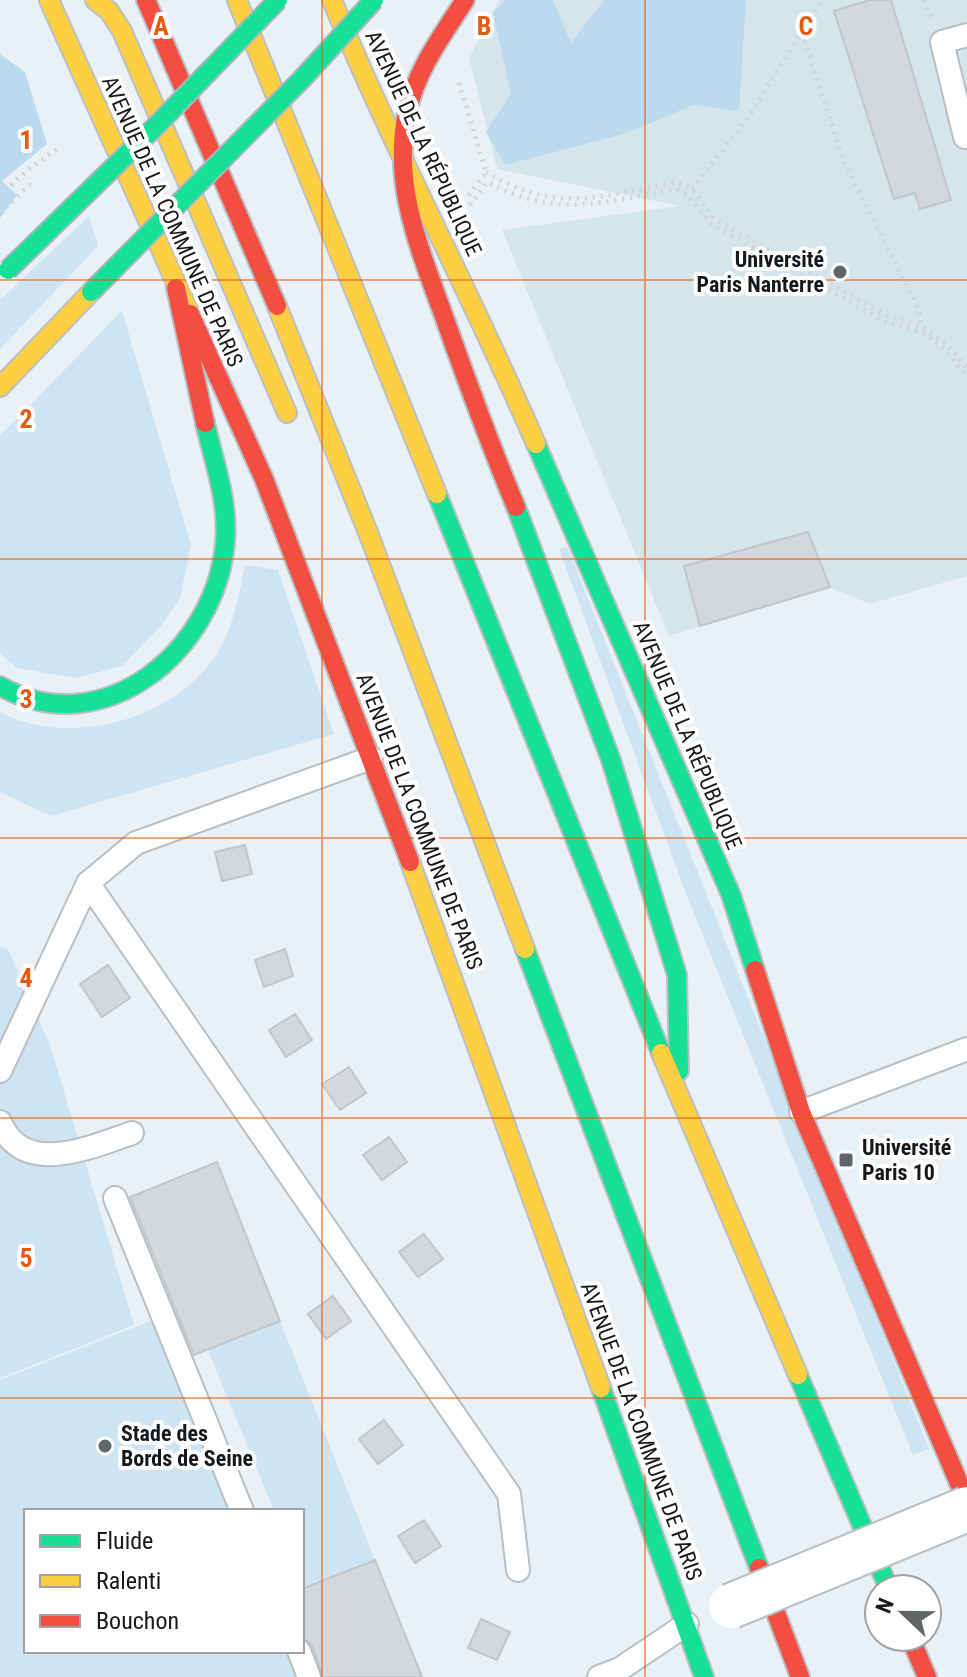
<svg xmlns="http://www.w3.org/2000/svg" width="967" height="1677" font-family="'Roboto Condensed',sans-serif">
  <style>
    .built { fill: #d6e4ec }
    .green { fill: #cee4f2 }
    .forest { fill: #bbdaee }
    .building { fill: #d3d8dc; stroke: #c0c6c9; stroke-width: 2 }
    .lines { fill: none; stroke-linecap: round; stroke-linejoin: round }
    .lane-casing { stroke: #b9bfc2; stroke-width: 26 }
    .fast-casing { stroke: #b9bfc2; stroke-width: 22 }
    .slow-casing { stroke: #b9bfc2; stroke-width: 22 }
    .jam-casing { stroke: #b9bfc2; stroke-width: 22 }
    .path { stroke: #d1d3d5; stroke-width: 5; stroke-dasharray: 2 6; stroke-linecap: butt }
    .lane { stroke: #fcfdfe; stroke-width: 22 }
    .fast { stroke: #16e098; stroke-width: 18 }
    .slow { stroke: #ffcf43; stroke-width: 18 }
    .jam { stroke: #f24e42; stroke-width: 18 }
    .street-bridge-casing { stroke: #b9bfc2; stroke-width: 48; stroke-linecap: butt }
    .fast-bridge-casing { stroke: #aab6be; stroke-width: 22; stroke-linecap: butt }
    .street-bridge { stroke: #fcfdfe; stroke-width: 44 }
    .fast-bridge { stroke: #16e098; stroke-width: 18 }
    .grid { fill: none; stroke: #e8590c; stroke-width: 2; stroke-opacity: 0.55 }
    .poi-dot { fill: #606568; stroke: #fdfdfd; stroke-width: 3 }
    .labels { text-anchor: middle; stroke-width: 8; stroke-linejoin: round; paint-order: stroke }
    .street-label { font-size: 22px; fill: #15191c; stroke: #fdfdfd }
    .poi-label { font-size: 22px; font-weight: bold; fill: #15191c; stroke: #fdfdfd; text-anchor: start }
    .grid-label { font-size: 26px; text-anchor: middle; font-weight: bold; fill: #e8590c; stroke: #fdfdfd; stroke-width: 8; stroke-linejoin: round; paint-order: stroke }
  </style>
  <rect width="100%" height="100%" fill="#eaf1f6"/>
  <polygon class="built" points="499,0 967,0 967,576 870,604 829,587 669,636 502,230 680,206 497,169 469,58"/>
  <g class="green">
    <polygon points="89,216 98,246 0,349 0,300"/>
    <polygon points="122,311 191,545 180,598 161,626 122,666 76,678 17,668 0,653 0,436"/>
    <polygon points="567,546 929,1449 913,1455 685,891 559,549"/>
    <path d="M245,565L278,570L334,734L51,816L0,792V712C72,750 181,718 221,647C234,622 240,592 245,565Z"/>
    <polygon points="0,946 8,949 50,1045 134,1325 0,1378"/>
    <polygon points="158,1318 236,1511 26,1511 26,1651 293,1651 303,1677 0,1677 0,1380"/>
    <polygon points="280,1321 375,1560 305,1588 302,1511 274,1511 208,1350"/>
  </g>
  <g class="forest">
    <polygon points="505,0 553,0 571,43 604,0 746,0 739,111 693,105 627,133 505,165 486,132 511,94 493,13"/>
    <polygon points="0,54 25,72 47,144 2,181 17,195 0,218"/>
  </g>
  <g class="building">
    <polygon points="870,0 891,0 951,200 920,209 915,193 894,199 834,11"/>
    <polygon points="808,532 830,587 700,626 684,566"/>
    <polygon points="245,845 252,874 222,881 215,852"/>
    <polygon points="285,949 293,976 264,987 255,960"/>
    <polygon points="108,965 130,998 102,1017 80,984"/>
    <polygon points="295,1014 312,1040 286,1057 269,1030"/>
    <polygon points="349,1067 366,1093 340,1110 322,1084"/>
    <polygon points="389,1137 407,1162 382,1180 363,1155"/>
    <polygon points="217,1162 280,1321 194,1355 130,1197"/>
    <polygon points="424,1234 443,1259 418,1277 399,1252"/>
    <polygon points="333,1296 351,1321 326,1339 308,1314"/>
    <polygon points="384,1420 403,1445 378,1464 359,1439"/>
    <polygon points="424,1520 441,1546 415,1563 398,1536"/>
    <polygon points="375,1560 422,1677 323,1677 312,1645 302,1637 302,1589"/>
    <polygon points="481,1619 510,1632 497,1660 468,1648"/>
  </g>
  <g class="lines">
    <g class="lane-casing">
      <g id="lane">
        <polyline points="965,137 942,42 967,35"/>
        <polyline points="88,883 509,1494 518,1570"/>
        <polyline points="0,1071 88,883 136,843 371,758"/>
        <polyline points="801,1112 967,1049"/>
        <path d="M0,1122C23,1178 91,1147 132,1133"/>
        <polyline points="115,1198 242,1511"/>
        <polyline points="299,1651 309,1677"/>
        <polyline points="599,1677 620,1669 687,1624"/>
      </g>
    </g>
    <g class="fast-casing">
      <g id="fast">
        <polyline points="536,444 731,895 755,970"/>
        <polyline points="437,494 661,1053"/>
        <polyline points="516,507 611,760 677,975 679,1071"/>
        <path d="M0,686C104,745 216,649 225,543C229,502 214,462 205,423"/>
        <polyline points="525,949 759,1568"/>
        <polyline points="798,1375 889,1589"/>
        <polyline points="601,1388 704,1677"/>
      </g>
    </g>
    <g class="slow-casing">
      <g id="slow">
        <polyline points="49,0 190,314"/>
        <polyline points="95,0 109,11 122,31 287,413"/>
        <polyline points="237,0 437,494"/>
        <path d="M332,0C394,151 472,295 536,444"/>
        <polyline points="277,306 369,535 525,949"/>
        <polyline points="0,387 91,292"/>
        <polyline points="410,862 601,1388"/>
        <polyline points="661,1053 798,1375"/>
      </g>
    </g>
    <g class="jam-casing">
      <g id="jam">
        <polyline points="146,0 277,306"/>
        <path d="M465,0C442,36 416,70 407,113C391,187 423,257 447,325C469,387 491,447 516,507"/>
        <polyline points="176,288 205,423"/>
        <polyline points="190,314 264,479 410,862"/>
        <polyline points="755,970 801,1112 967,1502"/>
        <polyline points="759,1568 800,1677"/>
        <polyline points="910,1637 927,1677"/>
      </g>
    </g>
    <g class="path">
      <polyline points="924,0 931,17"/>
      <polyline points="802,33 844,162 919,310 922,328"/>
      <polyline points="459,83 486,172 467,198"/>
      <path d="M486,172C557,215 602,196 676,182L692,189L715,219L888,316L921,326L946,344L967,368"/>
      <polyline points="692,189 747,119 822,0"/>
      <polyline points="0,197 27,170 59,148"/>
      <path d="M470,205L487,182C558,219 602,202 676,189L688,195L710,223L885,322L923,333L941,346L967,376"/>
      <polyline points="0,213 30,185 35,187"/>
    </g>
    <use href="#lane" class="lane"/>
    <use href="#fast" class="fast"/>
    <use href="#slow" class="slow"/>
    <use href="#jam" class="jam"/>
    <g class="street-bridge-casing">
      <polyline id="street-bridge" points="731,1606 967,1509"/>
    </g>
    <g class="fast-bridge-casing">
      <g id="fast-bridge">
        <polyline points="8,270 156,126 278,0"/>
        <polyline points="91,292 302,79 374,0"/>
      </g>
    </g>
    <use href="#street-bridge" class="street-bridge"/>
    <use href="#fast-bridge" class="fast-bridge"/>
  </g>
  <path class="grid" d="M322,0V1677M645,0V1677M0,280H967M0,559H967M0,838H967M0,1118H967M0,1398H967"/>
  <g class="poi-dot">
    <circle cx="840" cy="272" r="8"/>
    <rect x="838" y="1152" width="16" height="16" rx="4"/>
    <circle cx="105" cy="1446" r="8"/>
  </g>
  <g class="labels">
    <g class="street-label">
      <text transform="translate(424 143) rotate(65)" y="8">AVENUE DE LA RÉPUBLIQUE</text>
      <text transform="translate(173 221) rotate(66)" y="8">AVENUE DE LA COMMUNE DE PARIS</text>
      <text transform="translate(688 735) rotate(67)" y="8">AVENUE DE LA RÉPUBLIQUE</text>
      <text transform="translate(420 821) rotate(69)" y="8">AVENUE DE LA COMMUNE DE PARIS</text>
      <text transform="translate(642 1431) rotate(70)" y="8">AVENUE DE LA COMMUNE DE PARIS</text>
    </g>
    <g class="poi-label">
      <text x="824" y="267" text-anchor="end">Université<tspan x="824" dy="25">Paris Nanterre</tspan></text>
      <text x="862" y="1155">Université<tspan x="862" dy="25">Paris 10</tspan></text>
      <text x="121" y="1441">Stade des<tspan x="121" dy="25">Bords de Seine</tspan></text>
    </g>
  </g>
  <g class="grid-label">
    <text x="161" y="35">A</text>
    <text x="484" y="35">B</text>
    <text x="806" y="35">C</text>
    <text x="26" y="149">1</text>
    <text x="26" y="428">2</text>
    <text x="26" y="708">3</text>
    <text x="26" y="987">4</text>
    <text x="26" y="1267">5</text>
  </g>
  <rect x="24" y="1509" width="280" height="144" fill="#fdfdfd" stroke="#a0a2a3" stroke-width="2"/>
  <rect x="40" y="1535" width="40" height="12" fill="#16e098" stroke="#a0a2a3" stroke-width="2"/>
  <text x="96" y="1549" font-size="24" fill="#15191c">Fluide</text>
  <rect x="40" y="1575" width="40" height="12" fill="#ffcf43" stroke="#a0a2a3" stroke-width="2"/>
  <text x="96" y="1589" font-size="24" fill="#15191c">Ralenti</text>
  <rect x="40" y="1615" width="40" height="12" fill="#f24e42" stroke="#a0a2a3" stroke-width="2"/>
  <text x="96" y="1629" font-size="24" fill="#15191c">Bouchon</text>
  <g transform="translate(903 1613) rotate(292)"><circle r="38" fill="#fdfdfd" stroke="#a0a2a3" stroke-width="2"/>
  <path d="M0-6L14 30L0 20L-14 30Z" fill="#606568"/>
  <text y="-12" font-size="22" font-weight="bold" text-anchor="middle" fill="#15191c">N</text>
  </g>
</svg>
